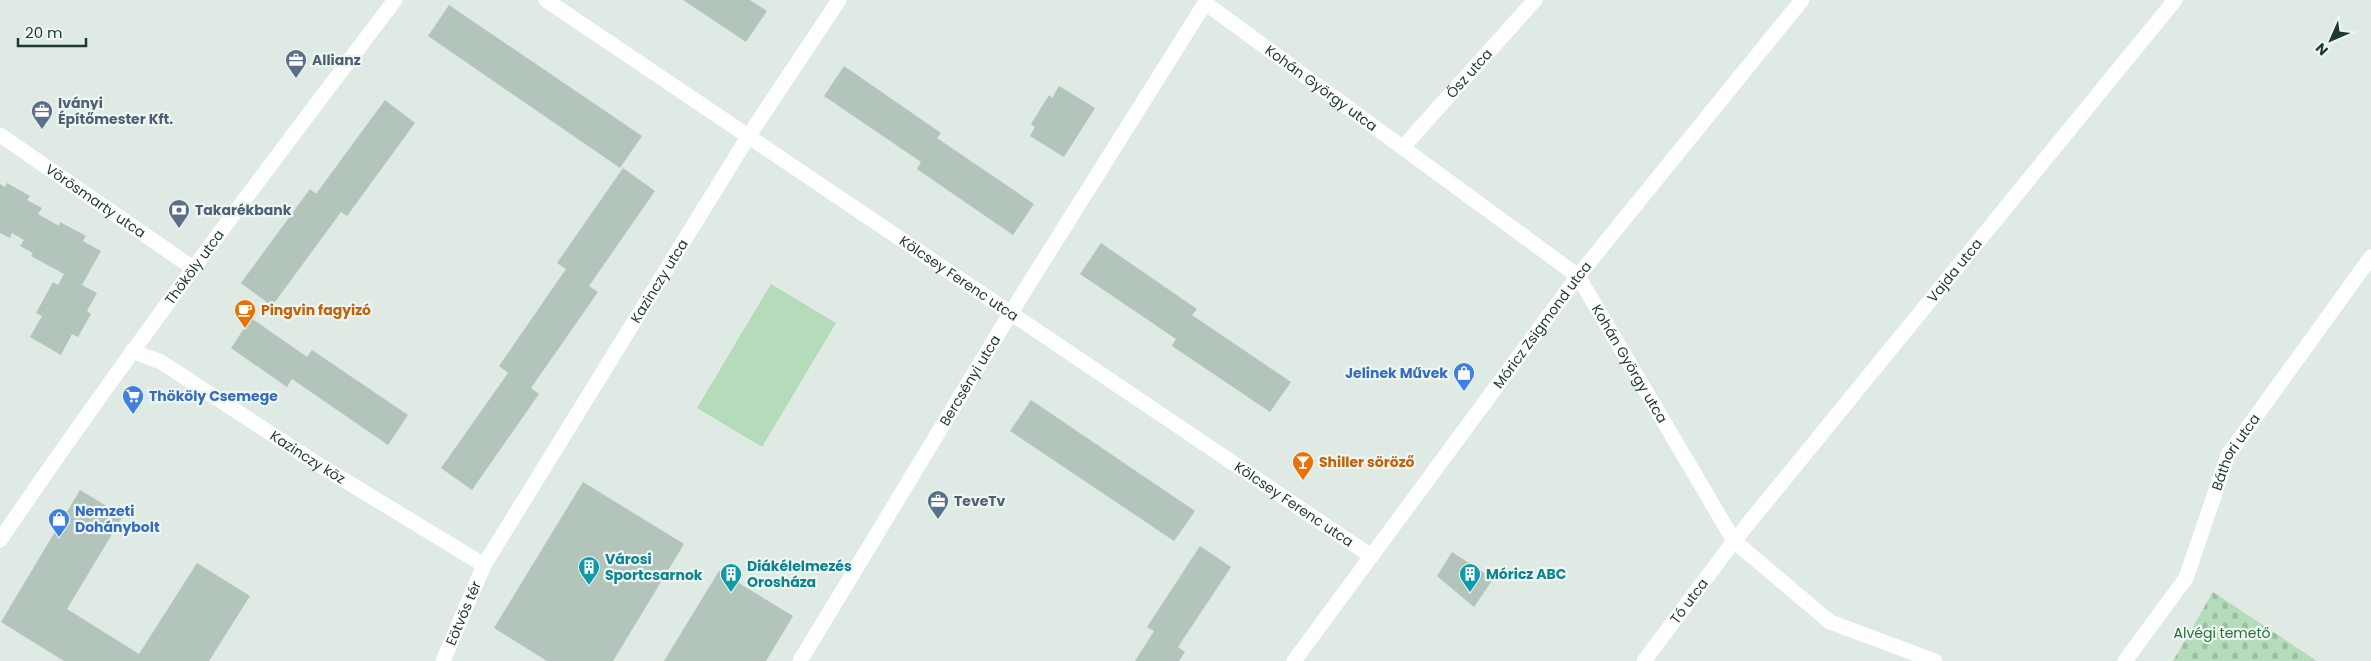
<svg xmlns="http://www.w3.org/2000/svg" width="2371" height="661" font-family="Poppins,sans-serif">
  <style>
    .cemetery { fill: url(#cemetery-stones) }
    .pitch { fill: #b6dbbb }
    .building { fill: #b3c4bb }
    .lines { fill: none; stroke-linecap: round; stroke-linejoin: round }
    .street { stroke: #fff; stroke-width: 15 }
    .secondary { stroke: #fff; stroke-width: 15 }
    .labels { text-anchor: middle; stroke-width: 4.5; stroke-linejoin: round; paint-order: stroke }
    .service-label { font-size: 14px; font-weight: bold; fill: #4e5e75; stroke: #eef6f1; text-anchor: start }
    .street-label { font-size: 14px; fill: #1f392e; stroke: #eef6f1 }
    .food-label { font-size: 14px; font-weight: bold; fill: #c56008; stroke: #eef6f1; text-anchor: start }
    .shop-label { font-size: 14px; font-weight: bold; fill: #366cbe; stroke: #eef6f1; text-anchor: start }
    .culture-label { font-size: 14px; font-weight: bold; fill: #0d838f; stroke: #eef6f1; text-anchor: start }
    .park-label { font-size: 14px; fill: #2a6f3b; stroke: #eef6f1 }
  </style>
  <defs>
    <pattern id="cemetery-stones" width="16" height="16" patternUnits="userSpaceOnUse" patternTransform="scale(1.25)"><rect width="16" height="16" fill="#b6dbbb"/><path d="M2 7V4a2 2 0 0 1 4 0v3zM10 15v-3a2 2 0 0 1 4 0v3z" fill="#9cbda1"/></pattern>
  </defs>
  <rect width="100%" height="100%" fill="#deeae3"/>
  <polygon class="cemetery" points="2213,592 2317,661 2173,661"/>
  <polygon class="pitch" points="771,284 836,323 762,447 697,408"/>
  <g class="building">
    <polygon points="683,0 750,0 767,11 746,42"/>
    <polygon points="449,5 642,136 620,168 428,36"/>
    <polygon points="844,66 941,133 937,138 1034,204 1013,235 917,169 921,162 824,96"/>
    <polygon points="1059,86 1095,108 1064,157 1030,136 1035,127 1031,124 1049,95 1052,98"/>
    <polygon points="385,100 415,123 347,216 341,212 272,306 241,283 310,189 316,194"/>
    <polygon points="623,168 655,191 589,286 598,292 531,388 539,394 472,490 441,468 508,373 499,366 566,269 557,263"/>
    <polygon points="7,183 30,196 27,200 42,208 38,214 59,226 60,222 86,236 83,241 101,251 82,285 97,293 87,311 91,314 78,337 72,334 61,355 30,337 42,316 36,313 53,282 58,285 64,274 31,256 33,253 20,246 24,240 12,233 10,238 0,233 0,184 5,187"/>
    <polygon points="1101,243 1197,309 1192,315 1291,382 1270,412 1172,346 1176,339 1080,274"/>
    <polygon points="251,318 307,357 312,350 408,415 388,445 292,379 287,387 231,348"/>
    <polygon points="1031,400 1195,511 1174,541 1010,431"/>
    <polygon points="583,482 684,544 613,661 547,661 494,628"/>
    <polygon points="80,490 123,516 67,609 139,654 197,563 250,596 209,661 64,661 1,622"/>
    <polygon points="1200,546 1231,567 1178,647 1185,652 1179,661 1135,661 1154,631 1147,627"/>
    <polygon points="1452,552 1493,579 1474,607 1437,576"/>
    <polygon points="719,571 793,616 766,661 664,661"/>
  </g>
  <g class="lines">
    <g class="street">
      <path id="s1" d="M546,0L1371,556"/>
      <path id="s2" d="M1205,3L1578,276L1734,541L1830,622L1935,661"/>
      <path id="s3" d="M0,135L193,268"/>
      <path id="s4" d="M1403,147L1535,0"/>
      <path id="s5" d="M132,351L161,362L316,463L484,565"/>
      <path id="s6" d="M0,540C126,355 260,178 395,0"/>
      <path id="s7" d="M443,661L484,565L748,137L839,0"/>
      <path id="s8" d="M800,661L1010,314L1207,0"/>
      <path id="s9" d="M1644,661L1734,541L2175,0"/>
      <path id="s10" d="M2125,661L2186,578L2228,455L2371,257"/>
    </g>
    <path class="secondary" id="s11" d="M1294,661L1578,276L1802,0"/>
  </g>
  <defs>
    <g id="office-pin" transform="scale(1.125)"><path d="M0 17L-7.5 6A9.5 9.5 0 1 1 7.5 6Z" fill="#5c6f8a" stroke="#eef6f1"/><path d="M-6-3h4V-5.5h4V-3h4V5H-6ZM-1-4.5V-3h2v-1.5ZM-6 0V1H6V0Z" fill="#fff"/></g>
    <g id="bank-pin" transform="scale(1.125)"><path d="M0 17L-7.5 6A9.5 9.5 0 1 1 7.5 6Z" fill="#5c6f8a" stroke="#eef6f1"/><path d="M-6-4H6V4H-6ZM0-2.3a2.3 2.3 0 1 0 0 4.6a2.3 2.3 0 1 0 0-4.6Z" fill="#fff"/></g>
    <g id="cafe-pin" transform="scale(1.125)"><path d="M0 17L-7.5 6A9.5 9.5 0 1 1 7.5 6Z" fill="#e8710a" stroke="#eef6f1"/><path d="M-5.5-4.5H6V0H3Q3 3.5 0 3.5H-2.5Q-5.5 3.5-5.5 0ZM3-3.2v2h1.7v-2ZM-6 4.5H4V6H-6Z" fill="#fff"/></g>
    <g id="shop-pin" transform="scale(1.125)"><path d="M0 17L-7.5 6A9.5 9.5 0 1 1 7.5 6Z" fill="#3f7fe0" stroke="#eef6f1"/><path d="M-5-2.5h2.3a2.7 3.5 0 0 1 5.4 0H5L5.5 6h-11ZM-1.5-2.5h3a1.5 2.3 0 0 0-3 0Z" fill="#fff"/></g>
    <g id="supermarket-pin" transform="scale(1.125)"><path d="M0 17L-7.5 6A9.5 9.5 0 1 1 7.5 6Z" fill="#3f7fe0" stroke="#eef6f1"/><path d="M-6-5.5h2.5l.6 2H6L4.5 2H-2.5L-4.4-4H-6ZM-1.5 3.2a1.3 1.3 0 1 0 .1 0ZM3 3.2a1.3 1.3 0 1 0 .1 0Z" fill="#fff"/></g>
    <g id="bar-pin" transform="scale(1.125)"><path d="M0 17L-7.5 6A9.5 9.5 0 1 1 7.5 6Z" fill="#e8710a" stroke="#eef6f1"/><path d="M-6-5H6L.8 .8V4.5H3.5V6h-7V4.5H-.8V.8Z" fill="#fff"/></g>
    <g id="building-pin" transform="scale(1.125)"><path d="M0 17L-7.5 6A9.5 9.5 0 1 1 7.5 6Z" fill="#0f9aa8" stroke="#eef6f1"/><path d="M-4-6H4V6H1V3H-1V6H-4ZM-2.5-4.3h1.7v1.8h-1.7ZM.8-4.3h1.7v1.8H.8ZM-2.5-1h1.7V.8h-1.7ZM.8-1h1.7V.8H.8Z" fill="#fff"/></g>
  </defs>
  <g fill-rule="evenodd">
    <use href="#office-pin" x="296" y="60"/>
    <use href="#office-pin" x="42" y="111"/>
    <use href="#bank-pin" x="179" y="210"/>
    <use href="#cafe-pin" x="245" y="310"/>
    <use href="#shop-pin" x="1464" y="373"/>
    <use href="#supermarket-pin" x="133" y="396"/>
    <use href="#bar-pin" x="1303" y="462"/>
    <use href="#office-pin" x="938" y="501"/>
    <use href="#shop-pin" x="59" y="519"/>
    <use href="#building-pin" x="589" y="567"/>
    <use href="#building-pin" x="731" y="574"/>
    <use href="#building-pin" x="1470" y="574"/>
  </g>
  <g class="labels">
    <g class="service-label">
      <text x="312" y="65">Allianz</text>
      <text x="58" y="108">Iványi<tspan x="58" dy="16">Építőmester Kft.</tspan></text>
      <text x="195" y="215">Takarékbank</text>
      <text x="954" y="506">TeveTv</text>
    </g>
    <g class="street-label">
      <text dy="5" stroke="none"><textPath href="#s4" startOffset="99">Ősz utca</textPath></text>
      <text dy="5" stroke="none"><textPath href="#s2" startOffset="144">Kohán György utca</textPath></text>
      <text dy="5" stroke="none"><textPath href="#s3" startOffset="116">Vörösmarty utca</textPath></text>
      <text dy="5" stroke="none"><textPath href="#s6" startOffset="335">Thököly utca</textPath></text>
      <text dy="5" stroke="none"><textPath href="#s9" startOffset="499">Vajda utca</textPath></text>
      <text dy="5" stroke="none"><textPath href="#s1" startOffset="498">Kölcsey Ferenc utca</textPath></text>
      <text dy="5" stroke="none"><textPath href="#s7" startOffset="438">Kazinczy utca</textPath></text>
      <text dy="5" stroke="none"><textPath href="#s11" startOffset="418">Móricz Zsigmond utca</textPath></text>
      <text dy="5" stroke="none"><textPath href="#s2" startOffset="564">Kohán György utca</textPath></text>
      <text dy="5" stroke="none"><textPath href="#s8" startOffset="328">Bercsényi utca</textPath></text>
      <text dy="5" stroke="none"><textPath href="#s10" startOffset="239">Báthori utca</textPath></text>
      <text dy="5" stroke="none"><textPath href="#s5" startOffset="206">Kazinczy köz</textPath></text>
      <text dy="5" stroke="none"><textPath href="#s1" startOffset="902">Kölcsey Ferenc utca</textPath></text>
      <text dy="5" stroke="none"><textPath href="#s9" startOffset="75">Tó utca</textPath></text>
      <text dy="5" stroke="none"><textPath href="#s7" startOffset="52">Eötvös tér</textPath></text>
    </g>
    <g class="food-label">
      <text x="261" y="315">Pingvin fagyizó</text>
      <text x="1319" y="467">Shiller söröző</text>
    </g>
    <g class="shop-label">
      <text x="1448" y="378" text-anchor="end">Jelinek Művek</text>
      <text x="149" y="401">Thököly Csemege</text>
      <text x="75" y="516">Nemzeti<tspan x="75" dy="16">Dohánybolt</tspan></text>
    </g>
    <g class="culture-label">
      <text x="605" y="564">Városi<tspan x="605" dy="16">Sportcsarnok</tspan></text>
      <text x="747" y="571">Diákélelmezés<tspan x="747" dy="16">Orosháza</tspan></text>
      <text x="1486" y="579">Móricz ABC</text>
    </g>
    <g class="park-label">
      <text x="2222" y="638">Alvégi temető</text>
    </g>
  </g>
  <g transform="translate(2331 40) rotate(225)" stroke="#eef6f1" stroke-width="4" paint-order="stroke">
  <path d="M0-4L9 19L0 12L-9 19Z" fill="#1f392e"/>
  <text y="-8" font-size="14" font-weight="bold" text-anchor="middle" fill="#1f392e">N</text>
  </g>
  <path d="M18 38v8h68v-8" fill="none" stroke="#1f392e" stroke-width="2.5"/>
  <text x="25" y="38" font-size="15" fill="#1f392e" stroke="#eef6f1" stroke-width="4" paint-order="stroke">20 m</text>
</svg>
